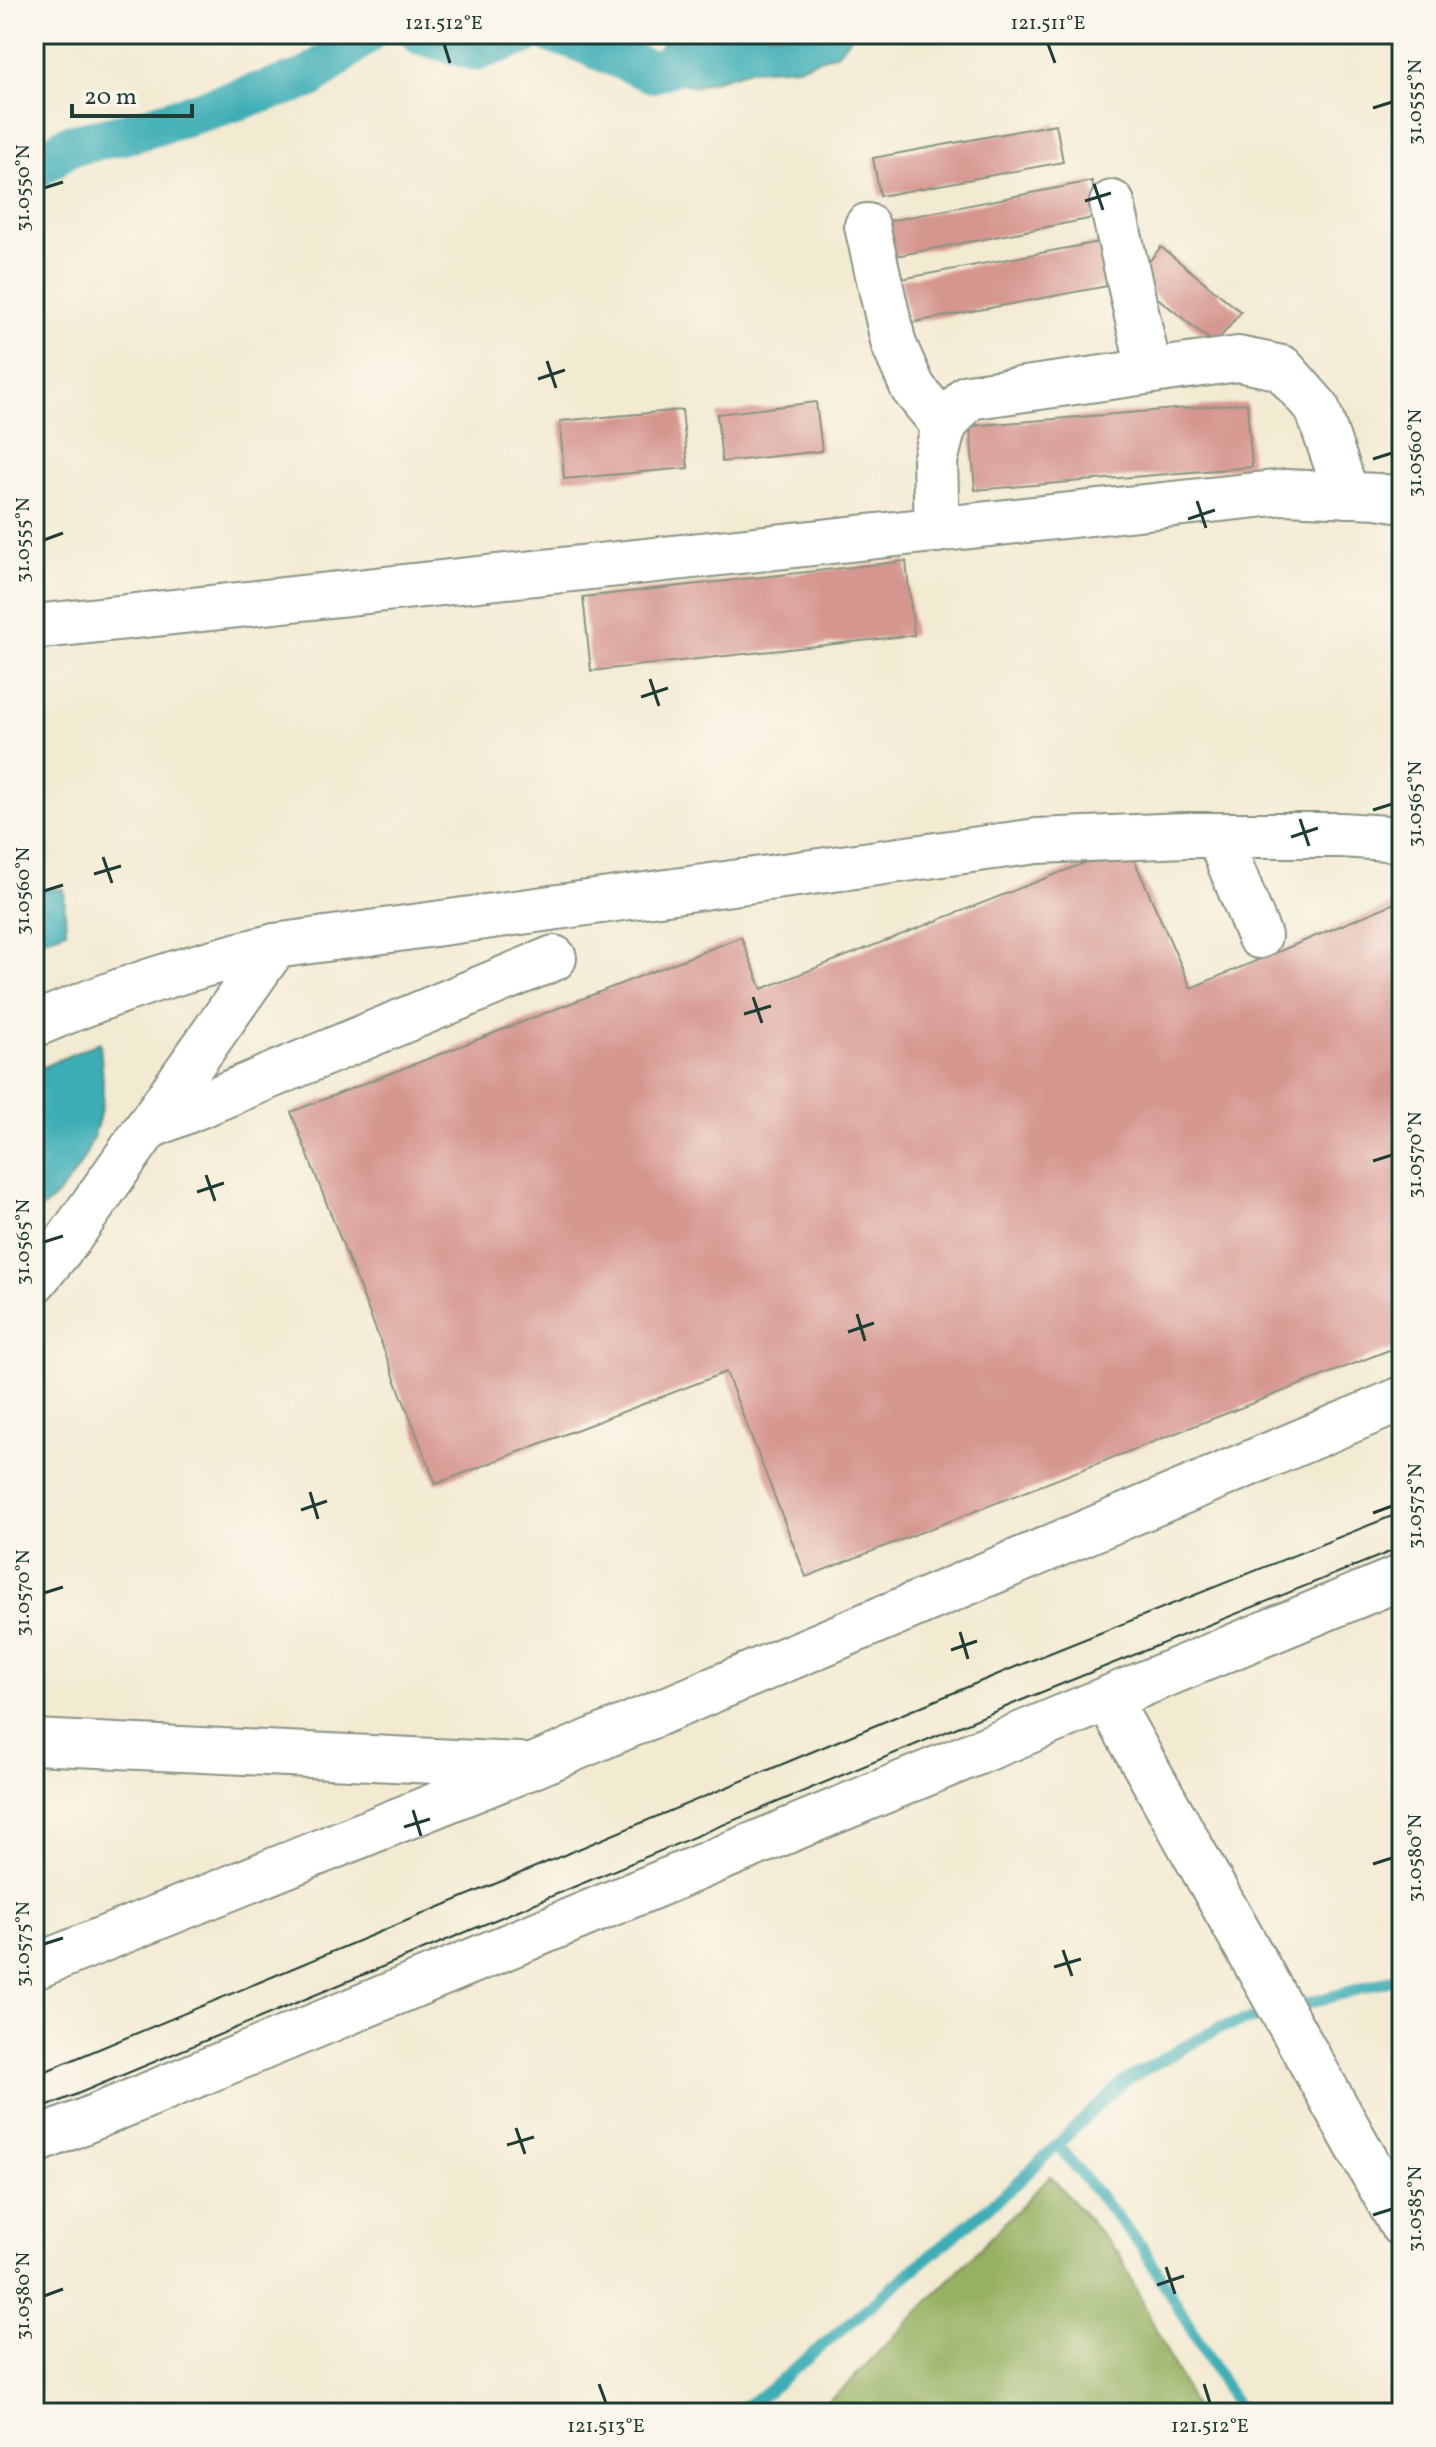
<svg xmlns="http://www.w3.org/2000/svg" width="1436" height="2447" font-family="Vollkorn,serif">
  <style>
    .forest { fill: #96b162; stroke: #5a774b; stroke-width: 2 }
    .water { fill: #3daeb6; stroke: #2e7675; stroke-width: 2 }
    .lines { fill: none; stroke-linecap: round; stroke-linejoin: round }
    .stream { stroke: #3daeb6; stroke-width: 12 }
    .canal { stroke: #3daeb6; stroke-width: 42 }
    .building { fill: #d5968f }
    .minor-casing { stroke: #899483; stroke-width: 48 }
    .minor { stroke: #fff; stroke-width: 44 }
    .tram { stroke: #1f3d34; stroke-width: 2 }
    .ticks { fill: none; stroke: #1f3d34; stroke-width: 3 }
    .neatline { fill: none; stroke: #1f3d34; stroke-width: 3 }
    .ticks-label { font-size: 20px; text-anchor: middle; fill: #1f3d34 }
  </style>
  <rect width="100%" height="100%" fill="#fbf7ec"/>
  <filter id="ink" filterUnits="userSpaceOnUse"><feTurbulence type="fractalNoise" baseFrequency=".0125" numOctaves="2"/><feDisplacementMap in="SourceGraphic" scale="16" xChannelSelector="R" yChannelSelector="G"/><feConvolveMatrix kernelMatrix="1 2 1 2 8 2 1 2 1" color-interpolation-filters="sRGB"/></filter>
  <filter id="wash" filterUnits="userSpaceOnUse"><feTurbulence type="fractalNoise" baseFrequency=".006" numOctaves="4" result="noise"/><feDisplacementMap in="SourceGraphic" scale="32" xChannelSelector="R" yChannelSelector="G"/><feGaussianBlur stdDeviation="1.8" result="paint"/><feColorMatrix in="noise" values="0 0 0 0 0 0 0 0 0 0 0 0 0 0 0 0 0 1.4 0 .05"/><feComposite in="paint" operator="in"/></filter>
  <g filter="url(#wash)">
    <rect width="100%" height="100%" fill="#f3ead2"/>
    <polygon class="forest" points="1050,2176 1119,2254 1197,2413 808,2413 841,2391"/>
    <g class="water">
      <polygon points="665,34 853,34 838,53 799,67 749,70 694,87 652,72"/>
      <polygon points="64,889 66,931 34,943 34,890"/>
      <path d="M100,1042C101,1062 105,1085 102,1105C94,1148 71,1190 34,1214V1071Z"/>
    </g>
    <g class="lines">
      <g class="stream">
        <polyline points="1057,2145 1143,2248 1241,2413"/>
        <polyline points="733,2413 762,2396 1016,2184 1124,2081 1219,2028 1402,1977"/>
      </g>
      <g class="canal">
        <polyline points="421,34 476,50 524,34"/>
        <polyline points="554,34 570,37 652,72 737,42 746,34"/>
        <polyline points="34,169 68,146 136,131 309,78 365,34"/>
      </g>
    </g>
    <g id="blocks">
      <g class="building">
        <polygon points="1056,124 1063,162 880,196 873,158"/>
        <polygon points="1092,181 1099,217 890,257 884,222"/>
        <polygon points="1110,240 1118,284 909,323 901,279"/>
        <polygon points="1161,247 1241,312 1215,344 1134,279"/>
        <polygon points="816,402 822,451 722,462 717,414"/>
        <polygon points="1247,403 1252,467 975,490 970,426"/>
        <polygon points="682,410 688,468 564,479 560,421"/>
        <polygon points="906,561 914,635 591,671 583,597"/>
        <polygon points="1128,846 1191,988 1402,900 1402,1345 806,1577 726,1372 436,1484 291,1112 741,937 762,989"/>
      </g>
    </g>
  </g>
  <g filter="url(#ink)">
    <use href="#blocks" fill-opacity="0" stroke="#899483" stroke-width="2"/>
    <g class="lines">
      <g class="minor-casing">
        <g id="minor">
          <polyline points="1112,203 1149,370"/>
          <polyline points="867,226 894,345 913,388 944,426"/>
          <polyline points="937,530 935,461 944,426 968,397 1238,359 1282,368 1317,408 1347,495"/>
          <polyline points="34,627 1285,492 1378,496 1402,500"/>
          <polyline points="1218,835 1259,936"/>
          <path d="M34,1025C115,990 189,967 275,946L1037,841L1186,835H1341L1402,839"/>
          <polyline points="148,1127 554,958"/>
          <polyline points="34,1281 68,1240 275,946"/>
          <polyline points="1108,1699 1402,2225"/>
          <polyline points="34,1742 519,1765"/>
          <polyline points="34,1967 533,1766 1402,1399"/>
          <polyline points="34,2142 1402,1577"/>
        </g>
      </g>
      <use href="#minor" class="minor"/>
      <g class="tram">
        <polyline points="34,2076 1020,1665 1402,1512"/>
        <polyline points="34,2112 1032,1696 1402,1547"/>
      </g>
    </g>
  </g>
  <path class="ticks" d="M444,44L450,63M1048,44L1055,63M1373,108L1392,102M1094,184L1103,210M44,188L63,182M1085,201L1111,193M547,361L556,388M538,379L565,370M1373,459L1392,453M1197,501L1206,528M1188,519L1215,510M44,540L63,533M650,679L659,706M641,697L668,688M1373,810L1392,804M1300,819L1309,846M1291,837L1318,828M103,857L112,883M94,874L121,866M44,891L63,885M753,997L762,1023M744,1014L771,1006M1373,1161L1392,1155M206,1175L215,1201M197,1192L224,1183M44,1242L63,1236M857,1314L865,1341M848,1332L874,1323M310,1492L318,1519M301,1510L327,1501M1373,1513L1392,1506M44,1593L63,1587M960,1632L968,1659M951,1650L977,1641M413,1810L421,1836M404,1827L430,1819M1373,1864L1392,1858M44,1944L63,1938M1063,1950L1072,1976M1054,1967L1081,1959M516,2128L525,2154M507,2145L534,2137M1373,2215L1392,2209M1166,2267L1175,2294M1157,2285L1184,2276M44,2296L63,2289M599,2384L606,2403M1204,2384L1210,2403"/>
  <rect width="1436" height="2447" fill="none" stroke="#fbf7ec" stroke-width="88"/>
  <path d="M72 104v12h120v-12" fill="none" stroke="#1f3d34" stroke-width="4"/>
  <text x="84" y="104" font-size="24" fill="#1f3d34" stroke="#fbf7ec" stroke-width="6" paint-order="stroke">20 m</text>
  <rect x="44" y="44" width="1348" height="2359" class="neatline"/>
  <g class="ticks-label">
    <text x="444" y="29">121.512°E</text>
    <text x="1048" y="29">121.511°E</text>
    <text transform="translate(1414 102) rotate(-90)" y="7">31.0555°N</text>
    <text transform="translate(22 188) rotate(-90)" y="7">31.0550°N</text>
    <text transform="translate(1414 453) rotate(-90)" y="7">31.0560°N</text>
    <text transform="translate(22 540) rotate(-90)" y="7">31.0555°N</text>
    <text transform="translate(1414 804) rotate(-90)" y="7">31.0565°N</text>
    <text transform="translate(22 891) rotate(-90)" y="7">31.0560°N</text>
    <text transform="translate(1414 1155) rotate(-90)" y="7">31.0570°N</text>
    <text transform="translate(22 1242) rotate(-90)" y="7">31.0565°N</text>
    <text transform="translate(1414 1506) rotate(-90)" y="7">31.0575°N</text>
    <text transform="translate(22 1593) rotate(-90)" y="7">31.0570°N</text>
    <text transform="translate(1414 1858) rotate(-90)" y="7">31.0580°N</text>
    <text transform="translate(22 1944) rotate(-90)" y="7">31.0575°N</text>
    <text transform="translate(1414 2209) rotate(-90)" y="7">31.0585°N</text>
    <text transform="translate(22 2296) rotate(-90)" y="7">31.0580°N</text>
    <text x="606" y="2432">121.513°E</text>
    <text x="1210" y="2432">121.512°E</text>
  </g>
</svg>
